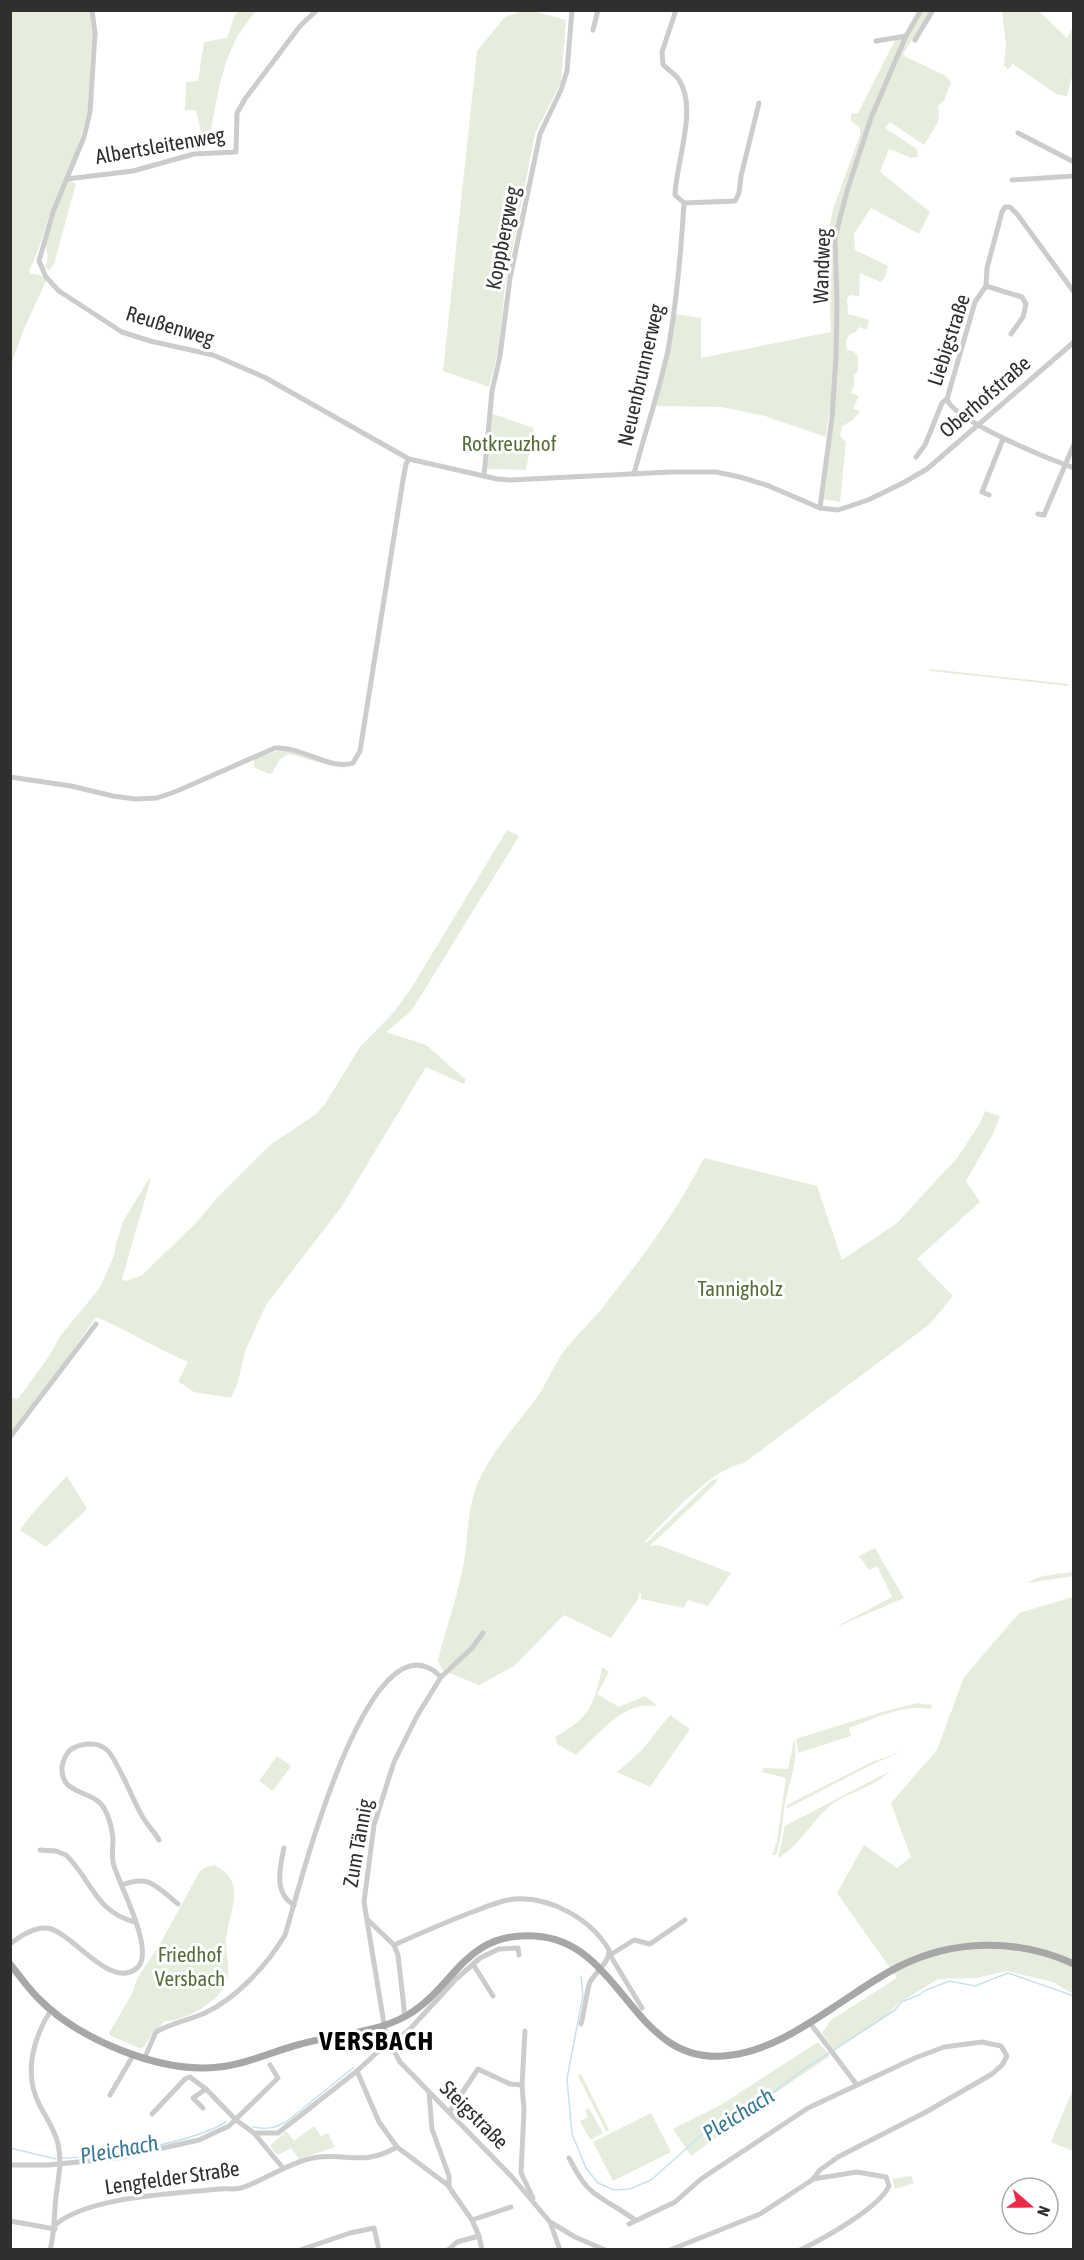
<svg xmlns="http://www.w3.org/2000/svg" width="1084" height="2260" font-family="'Asap Condensed',sans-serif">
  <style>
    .green { fill: #e6eddc }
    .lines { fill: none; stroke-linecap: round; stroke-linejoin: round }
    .stream { stroke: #c7e2ee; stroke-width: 1.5 }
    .minor { stroke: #ccc; stroke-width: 5 }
    .major { stroke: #a7a7a7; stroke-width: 7 }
    .labels { text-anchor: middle; stroke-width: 6; stroke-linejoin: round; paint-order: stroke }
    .street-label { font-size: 21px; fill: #2f2f2f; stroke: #fff }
    .park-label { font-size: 21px; fill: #566d39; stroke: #fff }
    .water-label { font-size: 22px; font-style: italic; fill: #377996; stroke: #fff }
    .district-label { font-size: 27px; font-weight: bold; letter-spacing: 1.5px; fill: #000; stroke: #fff }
  </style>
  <rect width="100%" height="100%" fill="#fff"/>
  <g class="green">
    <path d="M239,10L256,11C249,20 240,31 235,41C220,71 216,104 210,136L202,137L196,110H185L186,82L198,81L204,42L227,38L234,17Z"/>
    <path d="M11,11H90L92,33L88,109C80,148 62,182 48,219C42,237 38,254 29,271L30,274C37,274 43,274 46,281L23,331L11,365Z"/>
    <polygon points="522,11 533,11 566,20 561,82 535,134 505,286 499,348 489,387 443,371 477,51 505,17"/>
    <polygon points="923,11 931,11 903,54 906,57 944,75 951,82 944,101 938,106 939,120 924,145 890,122 885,128 917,149 918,157 911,158 889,149 880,172 930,212 919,234 871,208 854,234 855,250 888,266 885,277 881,282 860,273 859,296 850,295 847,299 848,314 869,320 867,330 859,327 856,332 850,334 846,341 847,350 853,351 858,356 858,370 854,375 854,386 851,393 859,396 853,409 860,411 853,420 842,426 840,436 846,442 840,502 824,499 833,416 829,413 826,437 765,416 722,407 654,406 675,314 701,318 701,358 831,332 827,238 833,209 860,135 860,128 851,121 851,114 858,113 895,40 908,36"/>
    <polygon points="1002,11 1039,11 1067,38 1073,28 1073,73 1067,96 1056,94 1013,64 1008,69 1004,65 1006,45"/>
    <path d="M69,180L76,184L54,264L49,271L45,266C51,255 45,253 46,243C49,222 61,200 69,180Z"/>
    <polygon points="490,413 534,428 526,470 486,469"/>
    <polygon points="930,669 1068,684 1068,686 931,671"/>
    <polygon points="281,750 289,751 343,769 289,754 280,759 272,773 269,774 254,767 254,759"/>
    <path d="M507,830L519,836L412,1010L386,1032L426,1045L466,1080L464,1084L426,1067L342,1206L266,1305L245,1351L238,1382L231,1398L194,1392L178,1381L188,1362C156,1348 127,1330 96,1317L11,1438V1397L18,1399L50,1355L60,1336L99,1289L114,1256L116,1244L123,1222L147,1182L151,1178L122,1279L125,1281L141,1276L194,1225L217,1198L270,1145L315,1115L325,1104L360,1047L394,1012L412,987Z"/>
    <path d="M985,1111L1000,1116L993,1134L966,1181L980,1202L917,1259L953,1296L930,1324L744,1463C709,1470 670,1517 644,1542L646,1543L710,1482L719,1477L714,1485L650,1546L659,1545L731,1573L708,1606L688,1600L684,1608L641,1599V1594L639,1593L638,1599L611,1638L564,1615L514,1666L479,1685L442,1670L438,1660C445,1632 455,1604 461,1576C470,1541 464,1509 482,1474C497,1445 521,1420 540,1393C547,1381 553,1368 560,1357C575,1335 595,1319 610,1298C645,1254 679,1208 704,1158L817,1186L842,1260L897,1223L957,1158L979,1125Z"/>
    <polygon points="67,1476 87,1509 46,1547 20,1530 32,1514"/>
    <polygon points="875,1548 904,1598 834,1628 892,1597 877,1566 869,1570 859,1556"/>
    <path d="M1073,1572V1576L1028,1583C1039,1574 1060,1574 1073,1572Z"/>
    <polygon points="1073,1597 1073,1994 1053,1982 1007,1971 977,1978 938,1979 899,2003 884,2018 834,2051 822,2033 831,2020 897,1978 837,1893 864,1845 897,1868 911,1857 891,1803 937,1750 964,1677 1019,1613"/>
    <path d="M602,1667L609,1672L597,1694L619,1707L645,1696L656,1705L654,1706C623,1701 597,1736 576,1755L558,1745L555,1737C589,1718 595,1705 602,1667Z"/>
    <path d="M917,1703L932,1705L931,1709C903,1704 875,1718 849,1728L851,1736L798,1753L796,1739L882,1712Z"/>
    <polygon points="670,1715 690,1729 650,1787 617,1772 642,1750"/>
    <path d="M794,1740C800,1756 788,1785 785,1804C782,1822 782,1839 776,1855H772L777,1841L786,1778L762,1772L764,1768L788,1769Z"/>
    <polygon points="903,1751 871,1765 786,1809 787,1805 872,1762"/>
    <polygon points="277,1756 291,1766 273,1791 259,1781"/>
    <path d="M890,1771C877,1785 855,1791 838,1800C814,1815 803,1844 778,1858L785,1826Z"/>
    <path d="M214,1865C250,1882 227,1913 226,1942C226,1956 231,1970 226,1984C218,2002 185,2021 165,2021L152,2034L144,2047L139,2048L111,2036L109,2033L132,1994L137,1979L160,1944L200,1871L206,1867Z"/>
    <polygon points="818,2042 830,2056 781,2089 691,2156 673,2129 719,2106"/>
    <polygon points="581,2074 609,2130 606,2131 578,2076"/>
    <polygon points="1073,2089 1073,2151 1051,2142"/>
    <polygon points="589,2108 603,2133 590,2140 580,2121 588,2117 585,2111"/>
    <polygon points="651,2113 671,2152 613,2181 593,2142"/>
    <polygon points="314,2126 321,2136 328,2133 335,2147 299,2159 291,2148 278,2155 270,2146 286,2131 294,2141"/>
    <polygon points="911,2176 914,2183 895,2189 892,2179"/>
  </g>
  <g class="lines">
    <g class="stream">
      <polyline points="581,1976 583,1995 567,2079 572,2134 586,2168 598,2183 614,2190 630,2189 651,2180 706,2131 767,2097 800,2072 895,2010 901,2002 919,1995 926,1990 950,1981 975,1986 1008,1973 1074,1996"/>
      <path d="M253,2127C267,2130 274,2128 286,2122L353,2068"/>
      <polyline points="10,2148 56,2159"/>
      <path d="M61,2158C102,2158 192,2143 226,2122"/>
    </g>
    <g class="minor">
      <polyline points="92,10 95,33 90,112 84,137 53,212 39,261 46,277 59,291 122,332 150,341 213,355 264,377 409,459 497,479 510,480 671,472 716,472 740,477 769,486 820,508 838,510 868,500 903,483 927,469 1074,342"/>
      <polyline points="593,30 598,10"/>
      <polyline points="915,40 933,10"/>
      <polyline points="876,41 906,36"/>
      <polyline points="1018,133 1074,162"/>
      <polyline points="67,179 133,171 194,154 236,152 237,113 245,99 300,26 317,10"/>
      <polyline points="1012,180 1074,176"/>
      <polyline points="684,203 735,201 739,193 741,176 759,103"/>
      <polyline points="986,286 1022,297 1026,304 1023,317 1011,334"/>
      <path d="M1074,292L1017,214L1010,207H1005L1002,212L987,268L986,286L975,302L947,399C954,421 1049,459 1074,468"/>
      <polyline points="916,457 925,445 942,403 947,399"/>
      <path d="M634,474C645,432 659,392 668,350C677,301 681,252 684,203L675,195C676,163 698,108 679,80C676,74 667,70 663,64L662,52L676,10"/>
      <polyline points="484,476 492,391 500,356 510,278 540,134 561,90 567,71 572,10"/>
      <polyline points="989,495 982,492 1003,439"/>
      <polyline points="820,508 832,417 836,357 837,303 835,238 847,191 871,118 906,36 921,10"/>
      <polyline points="1038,514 1044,515 1074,444"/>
      <path d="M10,777L71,786L113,796L135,799L157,798L177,791L275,748C300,746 332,771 353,763L360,751L403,480L406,464L409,459"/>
      <polyline points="10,1437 96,1324"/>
      <polyline points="483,1633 472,1648 441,1677 417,1716 394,1762 374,1825 364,1902 386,2036 400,2062 512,2177 550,2222 575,2237 605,2250"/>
      <path d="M284,1848C280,1867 273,1893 294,1905"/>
      <path d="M40,1850L56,1851L66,1855C92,1880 95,1912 135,1922"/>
      <path d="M122,1885C151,1874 156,1887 178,1904"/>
      <polyline points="368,1920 394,1945 398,1955 405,2017"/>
      <path d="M10,1944C20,1936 33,1927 47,1928C72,1931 110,1991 137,1968C156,1952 120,1886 114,1866C111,1857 113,1848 113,1839C112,1828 109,1817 104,1808C93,1789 60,1796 62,1767C63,1761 65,1756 69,1751C75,1746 82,1744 90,1744C96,1744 103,1746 107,1750C117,1759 133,1800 141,1814C146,1824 154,1831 159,1840"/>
      <path d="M394,1945C421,1933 448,1921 475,1911C488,1906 501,1900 515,1899C551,1897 591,1919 609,1950C610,1962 596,1971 590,1982C587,1989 584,2014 581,2024"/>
      <polyline points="473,1964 493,1996"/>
      <polyline points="642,2008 610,1955 634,1940 650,1944 685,1920"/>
      <polyline points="810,2023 857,2085"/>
      <polyline points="525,2031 522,2085 524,2110 521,2173 533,2198"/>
      <path d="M145,2057L156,2032C171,2023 189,2020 205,2013C237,1998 267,1965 285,1935C297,1898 368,1603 441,1677"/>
      <polyline points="357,2071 379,2122 397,2147 449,2186"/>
      <polyline points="429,2092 432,2129 449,2176 449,2187 472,2220 479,2236 482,2250"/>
      <polyline points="110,2095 134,2054"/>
      <polyline points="203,2108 193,2098 206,2089"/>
      <polyline points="450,2111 478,2069 510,2084 522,2085"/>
      <polyline points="152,2114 185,2079 190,2077 206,2089 236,2120 254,2133 278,2133 357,2071 383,2047 399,2038 410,2029 456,1979 480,1958 499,1949 518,1948 519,1955"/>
      <polyline points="254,2133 283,2168"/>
      <path d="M569,2158C576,2171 582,2184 594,2193C607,2203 622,2210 635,2220"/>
      <polyline points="10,2165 48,2165 118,2158 199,2140 229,2126 278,2078 270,2065"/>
      <polyline points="472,2220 511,2207"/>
      <polyline points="10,2221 55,2229"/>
      <polyline points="550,2222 560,2250"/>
      <polyline points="629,2224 675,2202 701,2179 808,2108 915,2058 944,2047 982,2042 1001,2046 1007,2056 1002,2065 992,2074 926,2112 838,2157 820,2170 812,2180 760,2214 670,2250"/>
      <path d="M55,2225C88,2196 176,2194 219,2189C227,2188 234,2190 241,2188C266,2180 287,2163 313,2158C346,2152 363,2167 397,2147"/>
      <path d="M50,2250C54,2235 54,2223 55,2208C56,2187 63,2166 58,2144C55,2130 47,2119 40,2106C23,2074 33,2038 51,2010"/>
      <polyline points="300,2250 350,2233 374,2228 379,2250"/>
      <polyline points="448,2250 457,2242 479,2236"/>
      <path d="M800,2250C823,2239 879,2208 889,2186L886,2177L857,2172L813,2179"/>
    </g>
    <path class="major" d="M10,1964C19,1975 27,1987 37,1997C77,2039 161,2074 219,2067C248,2064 273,2051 301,2044C336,2034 373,2034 406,2016C455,1988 464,1931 535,1936C625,1941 632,2071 732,2055C768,2050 801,2029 831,2009C853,1995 874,1979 898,1967C953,1939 1017,1938 1074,1964"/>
  </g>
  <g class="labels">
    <g class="street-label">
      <text transform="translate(160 146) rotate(-10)" y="7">Albertsleitenweg</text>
      <text transform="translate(503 238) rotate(-79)" y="7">Koppbergweg</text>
      <text transform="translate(822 266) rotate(-88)" y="7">Wandweg</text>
      <text transform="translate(170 326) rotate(17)" y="7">Reußenweg</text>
      <text transform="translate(949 340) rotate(-72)" y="7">Liebigstraße</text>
      <text transform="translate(641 375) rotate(-77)" y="7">Neuenbrunnerweg</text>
      <text transform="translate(985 397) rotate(-41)" y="7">Oberhofstraße</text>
      <text transform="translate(358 1843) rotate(-80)" y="7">Zum Tännig</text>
      <text transform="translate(474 2115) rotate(45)" y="7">Steigstraße</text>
      <text transform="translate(172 2178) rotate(-8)" y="7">Lengfelder Straße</text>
    </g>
    <g class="park-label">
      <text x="509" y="451">Rotkreuzhof</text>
      <text x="740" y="1296">Tannigholz</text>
      <text x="190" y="1962">Friedhof<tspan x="190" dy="24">Versbach</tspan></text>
    </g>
    <g class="water-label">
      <text transform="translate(738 2114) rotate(-32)" y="8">Pleichach</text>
      <text transform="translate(119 2149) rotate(-10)" y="8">Pleichach</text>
    </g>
    <g class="district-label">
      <text x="377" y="2050">VERSBACH</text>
    </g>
  </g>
  <rect width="1084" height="2260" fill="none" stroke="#2f2f2f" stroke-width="24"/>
  <g transform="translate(1030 2206) rotate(110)"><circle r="28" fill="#ffffff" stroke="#acacac" stroke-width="1.5"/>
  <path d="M0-4.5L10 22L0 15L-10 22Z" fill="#f02746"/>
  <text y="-9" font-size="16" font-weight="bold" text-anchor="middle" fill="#2f2f2f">N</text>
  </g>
</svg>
